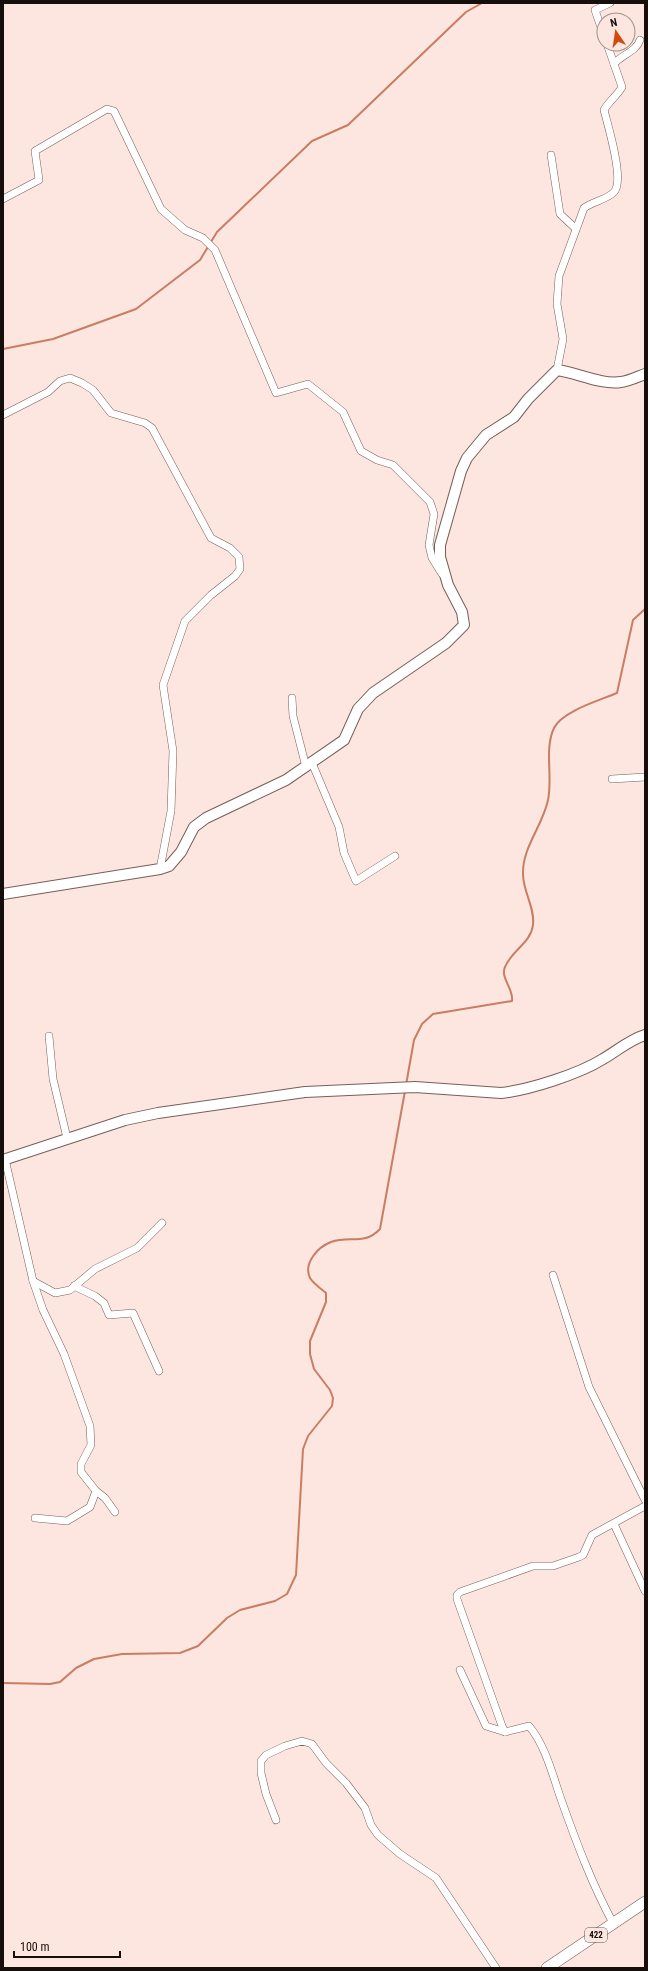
<svg xmlns="http://www.w3.org/2000/svg" width="648" height="1971" font-family="'Roboto Condensed',sans-serif">
  <style>
    .lines { fill: none; stroke-linecap: round; stroke-linejoin: round }
    .stream { stroke: #c97d63; stroke-width: 2 }
    .street-casing { stroke: #765f57; stroke-width: 8 }
    .secondary-casing { stroke: #765f57; stroke-width: 12 }
    .primary-casing { stroke: #765f57; stroke-width: 12 }
    .street { stroke: #fff; stroke-width: 7 }
    .secondary { stroke: #fff; stroke-width: 10 }
    .primary { stroke: #fff; stroke-width: 11 }
    .labels { text-anchor: middle; stroke-width: 3; stroke-linejoin: round; paint-order: stroke }
    .shield { fill: #fce6df; stroke: #5b4f4b; stroke-width: 1 }
    .shield-label { font-size: 9px; font-weight: bold; fill: #160e0b }
  </style>
  <rect width="100%" height="100%" fill="#fce6df"/>
  <g class="lines">
    <g class="stream">
      <polyline points="3,349 53,339 136,309 200,260 217,232 312,141 348,125 466,12 482,3"/>
      <path d="M406,1085L414,1040L422,1024L433,1014L512,1001C514,989 500,978 505,967C511,951 531,943 533,925C535,907 523,892 523,874C522,848 543,825 548,800C553,777 544,749 554,728C562,711 601,700 617,693L633,620L645,609"/>
      <path d="M3,1683L50,1684L60,1682L76,1668L94,1659L122,1654L180,1653L198,1646L227,1618L240,1610L275,1601L287,1594L296,1575L303,1449L308,1436L332,1406L333,1398L330,1390L314,1369L310,1354V1341L326,1302V1293C321,1289 313,1283 310,1278C303,1263 318,1247 331,1242C350,1235 364,1246 380,1229L405,1091"/>
    </g>
    <g class="street-casing">
      <g id="street">
        <polyline points="604,36 595,10 610,3"/>
        <polyline points="607,44 614,64"/>
        <polyline points="551,155 560,214 575,228"/>
        <polyline points="3,199 39,180 35,151 107,109 114,111 161,209 185,230 203,238 215,250 276,393 308,384 343,412 361,451 377,460 393,465 430,502 434,514 429,545 432,558 442,574"/>
        <path d="M557,370L563,339L557,304L559,276L584,208C592,202 608,199 614,192C625,181 608,126 604,110C609,101 617,96 622,87L614,64C622,54 636,52 640,40"/>
        <polyline points="3,415 48,392 60,381 70,378 82,383 93,390 111,413 145,423 152,428 211,538 230,548 239,557 240,569 235,576 211,595 185,621 163,685 173,751 171,811 160,869"/>
        <polyline points="292,698 293,716 306,767"/>
        <polyline points="312,763 339,827 344,853 356,881 395,856"/>
        <polyline points="612,779 645,777"/>
        <polyline points="49,1036 53,1079 67,1138"/>
        <polyline points="5,1159 33,1281 43,1310 64,1354 90,1426 91,1445 81,1464 81,1472 96,1491 105,1498 115,1512"/>
        <polyline points="553,1275 589,1387 645,1500"/>
        <polyline points="33,1281 55,1293 70,1290 95,1269 137,1248 162,1223"/>
        <polyline points="74,1286 95,1296 104,1303 109,1315 133,1313 159,1371"/>
        <polyline points="35,1518 67,1521 90,1507 96,1491"/>
        <polyline points="614,1524 645,1591"/>
        <polyline points="460,1670 486,1726 505,1732"/>
        <polyline points="276,1820 266,1794 261,1773 261,1761 266,1755 285,1746 302,1741 312,1744 326,1763 346,1783 365,1808 371,1825 378,1835 400,1854 436,1878 496,1968"/>
        <path d="M613,1923C592,1884 577,1844 562,1802C553,1777 546,1746 529,1726L505,1732L502,1726L457,1599V1595L460,1592L533,1566H553L579,1557L583,1555L592,1535L645,1506"/>
      </g>
    </g>
    <g class="secondary-casing">
      <g id="secondary">
        <path d="M3,894L160,869L169,866L181,852L194,827L206,818L286,780L344,740L358,709L373,693L446,643L464,625L462,612L448,585L440,557V545L461,471L467,458L486,435L514,417L528,399L557,370C578,373 601,385 621,382C629,381 637,377 645,374"/>
        <path d="M3,1160L125,1120L158,1113L305,1092L415,1087L501,1093C529,1090 579,1074 603,1059C617,1051 629,1040 645,1035"/>
      </g>
    </g>
    <g class="primary-casing">
      <polyline id="primary" points="547,1968 645,1902"/>
    </g>
    <use href="#street" class="street"/>
    <use href="#secondary" class="secondary"/>
    <use href="#primary" class="primary"/>
  </g>
  <g class="labels">
    <rect class="shield" x="585" y="1928" width="22" height="14" rx="3"/>
    <g class="shield-label">
      <text x="596" y="1938">422</text>
    </g>
  </g>
  <rect width="648" height="1971" fill="none" stroke="#160e0b" stroke-width="8"/>
  <g transform="translate(616 32) rotate(347)"><circle r="19" fill="#fce6df" stroke="#a0908a"/>
  <path d="M0-3L7 15L0 10L-7 15Z" fill="#d14b0d"/>
  <text y="-6" font-size="11" font-weight="bold" text-anchor="middle" fill="#160e0b">N</text>
  </g>
  <path d="M14 1951v6h106v-6" fill="none" stroke="#160e0b" stroke-width="2"/>
  <text x="20" y="1951" font-size="12" fill="#160e0b" stroke="#fce6df" stroke-width="3" paint-order="stroke">100 m</text>
</svg>
